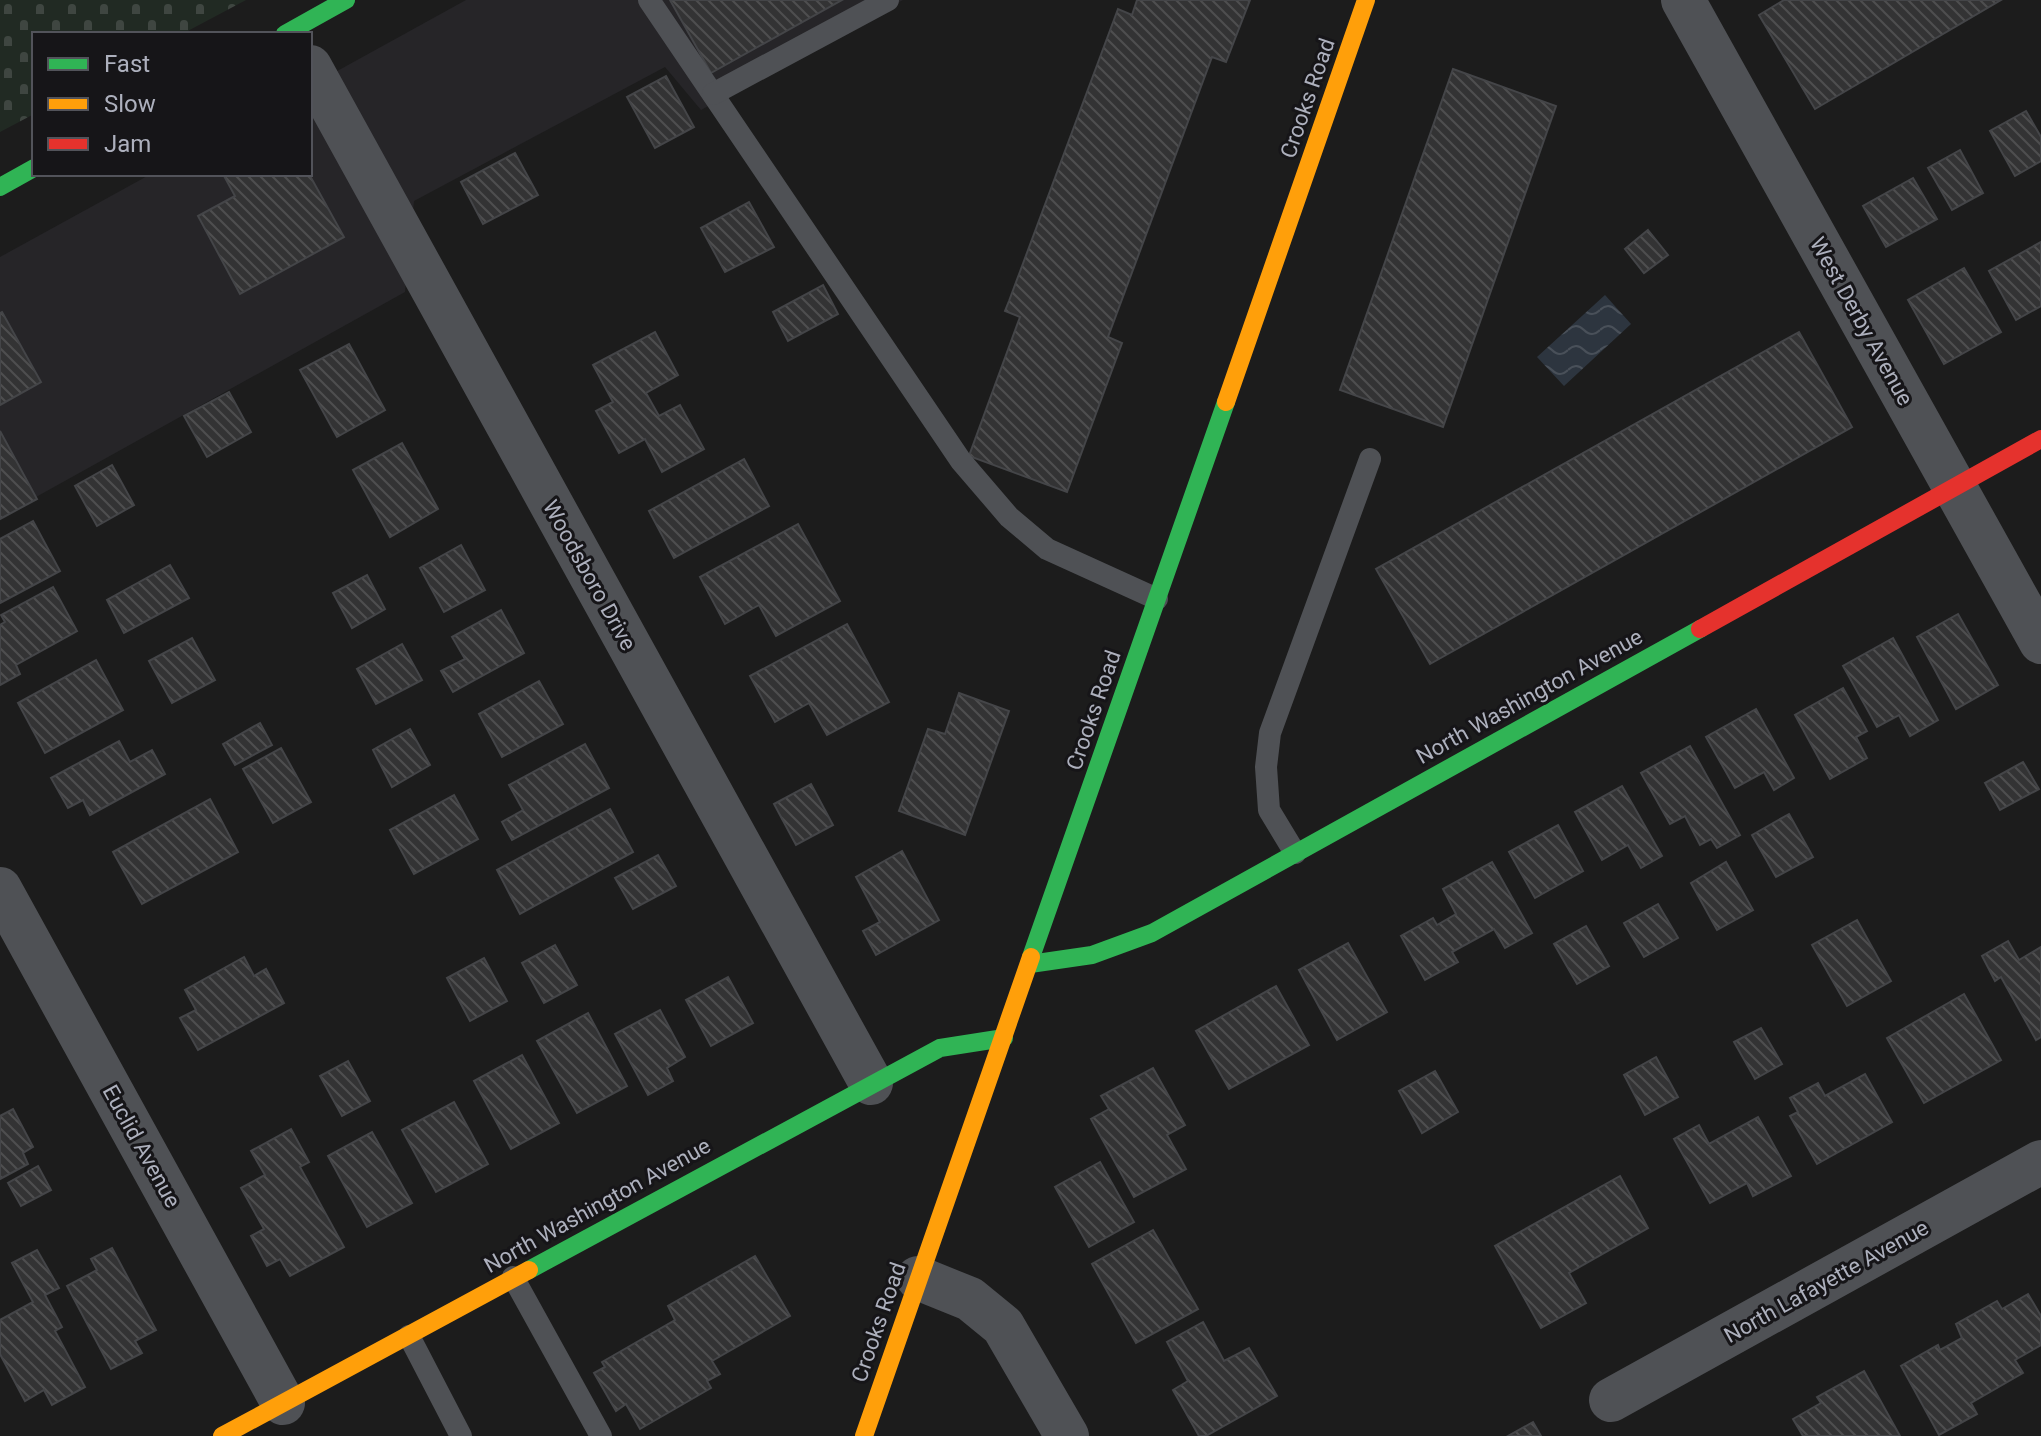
<svg xmlns="http://www.w3.org/2000/svg" width="2041" height="1436" font-family="Roboto,sans-serif">
  <style>
    .built { fill: #262528 }
    .cemetery { fill: url(#cemetery-stones) }
    .water { fill: url(#water-waves) }
    .building { fill: url(#building-back-hatch); stroke: #444548; stroke-width: 2 }
    .lines { fill: none; stroke-linecap: round; stroke-linejoin: round }
    .lane { stroke: #4f5155; stroke-width: 22 }
    .street { stroke: #4f5155; stroke-width: 44 }
    .fast { stroke: #30b455; stroke-width: 18 }
    .slow { stroke: #ff9f0a; stroke-width: 18 }
    .jam { stroke: #e5322d; stroke-width: 18 }
    .labels { text-anchor: middle; stroke-width: 6; stroke-linejoin: round; paint-order: stroke }
    .street-label { font-size: 22px; fill: #adb0bd; stroke: #161518 }
  </style>
  <defs>
    <pattern id="cemetery-stones" width="16" height="16" patternUnits="userSpaceOnUse" patternTransform="scale(2)"><rect width="16" height="16" fill="#212a23"/><path d="M2 7V4a2 2 0 0 1 4 0v3zM10 15v-3a2 2 0 0 1 4 0v3z" fill="#3f4641"/></pattern>
    <pattern id="water-waves" width="16" height="10" patternUnits="userSpaceOnUse" patternTransform="scale(2)"><rect width="16" height="10" fill="#2d353f"/><path d="M0 5q4-4 8 0t8 0" fill="none" stroke="#495059"/></pattern>
    <pattern id="building-back-hatch" width="6" height="6" patternUnits="userSpaceOnUse" patternTransform="scale(2)"><rect width="6" height="6" fill="#333334"/><path d="M-1 5l2 2M0 0l6 6M5-1l2 2" fill="none" stroke="#4e4e4f"/></pattern>
  </defs>
  <rect width="100%" height="100%" fill="#1c1c1c"/>
  <polygon class="built" points="466,0 903,0 701,110 665,67 414,201 405,292 0,517 0,257 151,174 310,174 310,86"/>
  <polygon class="cemetery" points="0,0 246,0 182,34 34,34 34,114 0,132"/>
  <polygon class="water" points="1605,295 1631,324 1564,386 1537,357"/>
  <g class="building">
    <polygon points="670,0 842,0 711,73"/>
    <polygon points="1137,0 1250,0 1226,62 1212,57 1108,337 1122,343 1067,492 969,456 1020,317 1005,311 1009,301 1118,9 1132,15"/>
    <polygon points="1784,0 2001,0 1815,109 1759,15"/>
    <polygon points="1453,69 1556,106 1443,427 1340,390"/>
    <polygon points="666,76 694,127 655,148 627,97"/>
    <polygon points="2026,111 2041,137 2041,161 2015,176 1990,131"/>
    <polygon points="1960,150 1983,193 1952,210 1928,168"/>
    <polygon points="515,153 538,195 483,224 461,182"/>
    <polygon points="223,174 309,174 344,237 240,294 198,216 235,196"/>
    <polygon points="1913,178 1937,219 1886,247 1863,206"/>
    <polygon points="749,202 774,247 725,272 701,228"/>
    <polygon points="1648,230 1668,255 1644,273 1625,249"/>
    <polygon points="2041,242 2041,306 2016,320 1989,271"/>
    <polygon points="1964,268 2001,332 1944,364 1908,300"/>
    <polygon points="823,285 838,314 788,341 773,312"/>
    <polygon points="2,312 41,382 0,405 0,313"/>
    <polygon points="655,332 678,375 646,393 659,416 680,405 704,449 662,472 645,439 619,453 596,411 613,402 593,365"/>
    <polygon points="1799,332 1852,427 1430,664 1376,569"/>
    <polygon points="349,344 385,410 337,437 300,370"/>
    <polygon points="229,392 251,432 207,457 184,416"/>
    <polygon points="0,431 37,499 0,519"/>
    <polygon points="402,443 438,509 390,537 353,470"/>
    <polygon points="744,459 769,506 674,558 649,511"/>
    <polygon points="112,465 134,505 97,526 75,486"/>
    <polygon points="33,521 60,571 0,603 0,539"/>
    <polygon points="798,524 840,601 776,636 759,605 725,624 700,577"/>
    <polygon points="461,545 485,590 444,612 420,568"/>
    <polygon points="170,565 189,598 124,633 107,600"/>
    <polygon points="367,575 385,609 352,628 333,593"/>
    <polygon points="53,587 77,631 16,665 20,674 0,685 0,625 5,622 1,615"/>
    <polygon points="501,610 524,653 453,692 441,671 465,659 452,637"/>
    <polygon points="1958,614 1998,685 1956,709 1917,637"/>
    <polygon points="847,624 889,702 827,735 809,703 775,722 750,676"/>
    <polygon points="192,638 215,680 172,703 149,661"/>
    <polygon points="1893,638 1938,720 1910,736 1899,715 1877,727 1843,666"/>
    <polygon points="402,644 422,680 376,704 357,669"/>
    <polygon points="96,660 123,710 45,753 18,703"/>
    <polygon points="539,681 563,724 502,757 479,714"/>
    <polygon points="1843,688 1867,731 1856,737 1867,758 1830,779 1795,715"/>
    <polygon points="959,693 1009,711 965,835 899,811 928,729 945,734"/>
    <polygon points="1756,709 1794,778 1774,790 1764,772 1735,788 1706,737"/>
    <polygon points="260,723 272,745 235,765 223,744"/>
    <polygon points="410,729 430,765 392,787 373,750"/>
    <polygon points="119,741 130,762 152,750 165,774 90,815 83,800 68,808 51,778"/>
    <polygon points="585,744 609,788 512,840 502,822 523,810 509,785"/>
    <polygon points="1690,746 1740,835 1717,848 1711,839 1700,845 1685,816 1670,824 1641,773"/>
    <polygon points="281,748 311,802 273,823 243,769"/>
    <polygon points="2023,762 2039,789 2000,810 1985,783"/>
    <polygon points="811,784 833,825 796,845 774,804"/>
    <polygon points="1622,786 1662,856 1641,868 1628,845 1602,860 1575,812"/>
    <polygon points="454,795 478,839 414,874 390,830"/>
    <polygon points="210,799 238,852 142,904 113,852"/>
    <polygon points="610,809 633,852 520,914 497,870"/>
    <polygon points="1789,814 1813,857 1776,877 1752,835"/>
    <polygon points="1558,825 1583,871 1535,898 1509,852"/>
    <polygon points="902,851 939,920 876,955 863,931 880,922 856,877"/>
    <polygon points="658,855 676,886 633,909 615,878"/>
    <polygon points="1492,862 1532,933 1505,948 1494,929 1452,952 1458,962 1425,980 1401,936 1433,918 1437,925 1456,914 1443,889"/>
    <polygon points="1726,862 1753,910 1717,930 1691,883"/>
    <polygon points="1658,904 1678,938 1644,957 1624,923"/>
    <polygon points="1857,920 1891,981 1847,1006 1812,945"/>
    <polygon points="1586,926 1609,966 1577,984 1554,944"/>
    <polygon points="2008,941 2019,960 2041,947 2041,1037 2036,1040 2001,977 1995,981 1982,956"/>
    <polygon points="1348,943 1387,1012 1337,1040 1299,970"/>
    <polygon points="555,945 577,985 544,1003 522,963"/>
    <polygon points="244,957 254,976 266,969 284,1003 198,1050 180,1018 196,1010 185,990"/>
    <polygon points="484,958 507,1001 470,1021 447,978"/>
    <polygon points="728,977 753,1023 711,1046 686,1000"/>
    <polygon points="1276,986 1309,1045 1229,1089 1196,1031"/>
    <polygon points="1964,994 2001,1060 1924,1103 1887,1038"/>
    <polygon points="660,1010 685,1057 667,1068 673,1081 648,1095 615,1034"/>
    <polygon points="588,1013 627,1086 577,1113 537,1041"/>
    <polygon points="1761,1028 1782,1064 1755,1079 1734,1042"/>
    <polygon points="522,1055 559,1123 511,1149 474,1081"/>
    <polygon points="1656,1057 1678,1097 1645,1115 1624,1075"/>
    <polygon points="348,1061 370,1101 342,1116 320,1076"/>
    <polygon points="1153,1068 1185,1125 1167,1135 1186,1169 1134,1197 1091,1119 1109,1109 1101,1096"/>
    <polygon points="1435,1071 1458,1112 1422,1133 1399,1091"/>
    <polygon points="1865,1074 1892,1122 1817,1164 1790,1116 1798,1112 1790,1098 1818,1083 1825,1096"/>
    <polygon points="454,1102 488,1164 436,1192 402,1130"/>
    <polygon points="13,1109 33,1147 23,1153 28,1164 0,1179 0,1116"/>
    <polygon points="1758,1117 1791,1176 1753,1196 1747,1183 1710,1203 1674,1139 1699,1125 1709,1144"/>
    <polygon points="291,1129 309,1162 300,1167 344,1247 290,1276 280,1259 267,1266 251,1236 264,1229 241,1188 265,1175 251,1151"/>
    <polygon points="372,1132 412,1203 367,1227 328,1156"/>
    <polygon points="1100,1162 1134,1222 1089,1247 1055,1187"/>
    <polygon points="38,1166 51,1190 21,1206 8,1183"/>
    <polygon points="1620,1176 1648,1228 1569,1273 1586,1303 1541,1328 1495,1246"/>
    <polygon points="1153,1230 1198,1309 1136,1343 1092,1264"/>
    <polygon points="112,1248 156,1330 135,1341 142,1353 111,1369 67,1286 97,1270 91,1259"/>
    <polygon points="37,1250 59,1288 45,1295 62,1327 55,1331 85,1387 52,1405 44,1390 25,1401 0,1354 0,1320 33,1302 12,1263"/>
    <polygon points="755,1256 790,1316 712,1361 720,1374 707,1381 711,1388 640,1429 626,1404 616,1411 594,1373 605,1367 602,1362 675,1320 668,1306"/>
    <polygon points="2028,1294 2041,1316 2041,1345 2015,1360 2023,1373 1971,1403 1977,1414 1939,1435 1901,1366 1938,1345 1940,1350 1962,1338 1956,1324 1997,1301 2002,1309"/>
    <polygon points="1203,1322 1224,1361 1249,1348 1277,1396 1206,1436 1199,1436 1173,1390 1188,1381 1167,1342"/>
    <polygon points="1864,1371 1900,1436 1803,1436 1793,1419 1821,1403 1817,1397"/>
    <polygon points="1533,1422 1541,1436 1508,1436"/>
  </g>
  <g class="lines">
    <g class="lane">
      <polyline points="649,0 961,461 1009,517 1047,549 1157,599"/>
      <polyline points="713,94 888,0"/>
      <polyline points="1295,853 1269,810 1266,767 1270,733 1370,459"/>
      <polyline points="513,1277 601,1436"/>
      <polyline points="409,1336 461,1436"/>
    </g>
    <g class="street">
      <polyline points="1683,0 2041,642"/>
      <polyline points="310,67 871,1083"/>
      <polyline points="0,889 283,1403"/>
      <polyline points="918,1278 970,1299 1003,1326 1067,1436"/>
      <polyline points="1611,1400 2041,1162"/>
    </g>
    <g class="fast">
      <polyline points="285,34 346,0"/>
      <polyline points="0,187 34,168"/>
      <polyline points="1031,957 1226,402"/>
      <polyline points="1030,964 1092,955 1152,933 1700,629"/>
      <polyline points="529,1270 940,1048 1004,1038"/>
    </g>
    <g class="slow">
      <polyline points="1226,402 1366,0"/>
      <polyline points="222,1436 529,1270"/>
      <polyline points="864,1436 1031,957"/>
    </g>
    <polyline class="jam" points="1700,629 2041,439"/>
  </g>
  <g class="labels">
    <g class="street-label">
      <text transform="translate(1307 98) rotate(-71)" y="8">Crooks Road</text>
      <text transform="translate(1862 321) rotate(61)" y="8">West Derby Avenue</text>
      <text transform="translate(590 575) rotate(61)" y="8">Woodsboro Drive</text>
      <text transform="translate(1529 696) rotate(-29)" y="8">North Washington Avenue</text>
      <text transform="translate(1093 710) rotate(-71)" y="8">Crooks Road</text>
      <text transform="translate(142 1146) rotate(61)" y="8">Euclid Avenue</text>
      <text transform="translate(597 1205) rotate(-29)" y="8">North Washington Avenue</text>
      <text transform="translate(1826 1281) rotate(-29)" y="8">North Lafayette Avenue</text>
      <text transform="translate(878 1322) rotate(-71)" y="8">Crooks Road</text>
    </g>
  </g>
  <rect x="32" y="32" width="280" height="144" fill="#161518" stroke="#52535a" stroke-width="2"/>
  <rect x="48" y="58" width="40" height="12" fill="#30b455" stroke="#52535a" stroke-width="2"/>
  <text x="104" y="72" font-size="24" fill="#adb0bd">Fast</text>
  <rect x="48" y="98" width="40" height="12" fill="#ff9f0a" stroke="#52535a" stroke-width="2"/>
  <text x="104" y="112" font-size="24" fill="#adb0bd">Slow</text>
  <rect x="48" y="138" width="40" height="12" fill="#e5322d" stroke="#52535a" stroke-width="2"/>
  <text x="104" y="152" font-size="24" fill="#adb0bd">Jam</text>
</svg>
